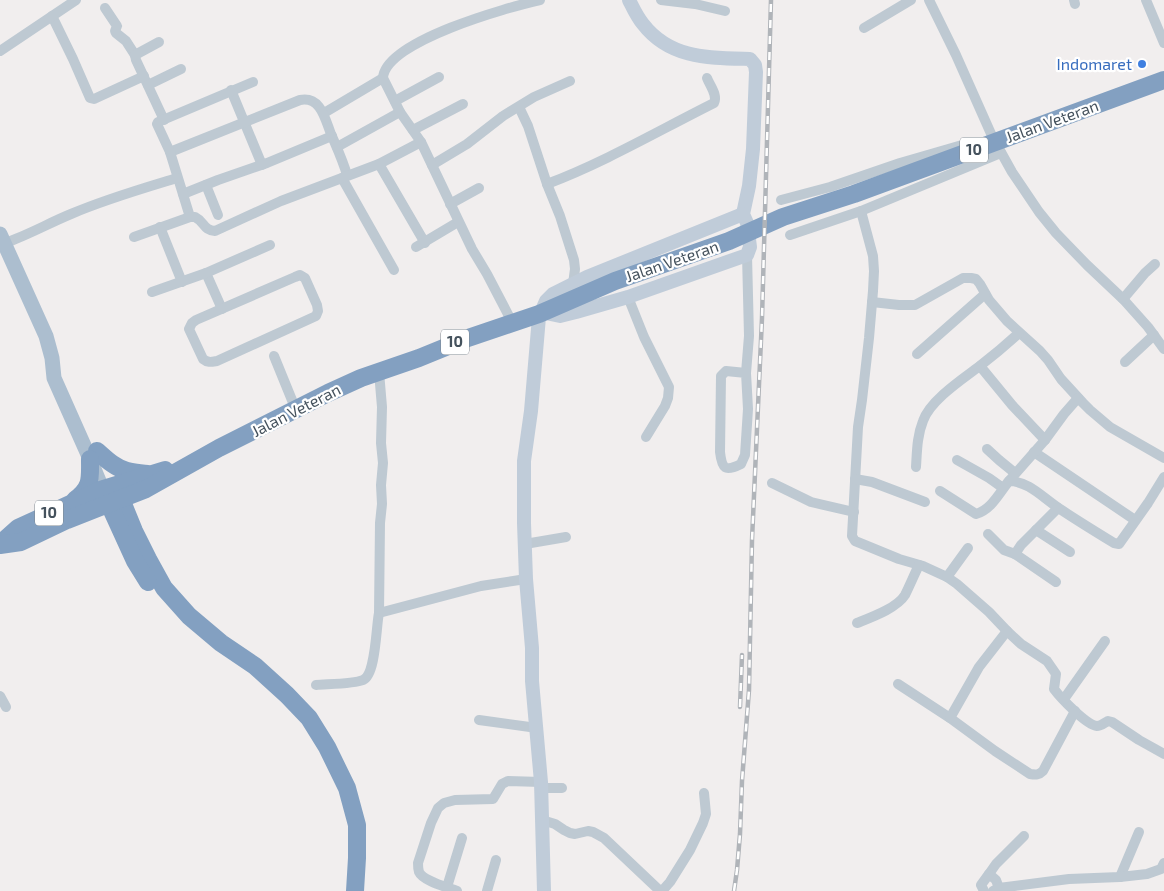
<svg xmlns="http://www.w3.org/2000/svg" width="1164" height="891" font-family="'Exo 2',sans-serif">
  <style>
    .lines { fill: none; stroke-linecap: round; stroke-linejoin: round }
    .street { stroke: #bec9d2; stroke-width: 10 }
    .secondary { stroke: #c0ccd9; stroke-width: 14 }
    .primary { stroke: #acbecf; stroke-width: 15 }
    .highway { stroke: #83a0c1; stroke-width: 18 }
    .rail-casing { stroke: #b0b4b9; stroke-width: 4.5 }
    .rail { stroke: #fff; stroke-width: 2.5; stroke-dasharray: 8; stroke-linecap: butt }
    .shop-dot { fill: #3f7fe0; stroke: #fff; stroke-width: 2 }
    .labels { text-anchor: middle; stroke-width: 4.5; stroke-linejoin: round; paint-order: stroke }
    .shield { fill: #fff; stroke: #7d868e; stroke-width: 1 }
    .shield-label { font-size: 15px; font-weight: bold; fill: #45525d }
    .shop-label { font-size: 16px; fill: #366cbe; stroke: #fff; text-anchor: end }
    .street-label { font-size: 16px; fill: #45525d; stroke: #fff }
  </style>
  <rect width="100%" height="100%" fill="#f1eeee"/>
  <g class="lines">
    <g class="street">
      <polyline points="661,0 695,4 725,11"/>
      <polyline points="929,0 956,55 992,136 1012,172 1039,212 1056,233 1087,265 1123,299 1148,327 1164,349"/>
      <polyline points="1074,0 1075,4"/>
      <polyline points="1146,0 1164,43"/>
      <polyline points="105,8 117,26 115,31 116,33 126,41 135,55"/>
      <polyline points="52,16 73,59 90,98 94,99 144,76"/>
      <polyline points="864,28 911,0"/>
      <polyline points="159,42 135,55 136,60 164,120"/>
      <polyline points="0,51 76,0"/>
      <polyline points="148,85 181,69"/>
      <polyline points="231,90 262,165"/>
      <polyline points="395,101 439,77"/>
      <polyline points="519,107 528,126 547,184 560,216 574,260 575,269 573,284"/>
      <polyline points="324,113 383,78"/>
      <polyline points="413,130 463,104"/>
      <polyline points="337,147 400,112"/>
      <path d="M170,152L300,100C321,96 325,119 331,134C337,148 343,161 347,175"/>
      <polyline points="379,164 425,243"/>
      <polyline points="432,165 467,144 503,116 534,97 570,81"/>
      <polyline points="342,178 394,270"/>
      <path d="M547,184C605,162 658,131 714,103C718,95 710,86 707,78"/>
      <polyline points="206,185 218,215"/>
      <polyline points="183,194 218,180 267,163 332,136"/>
      <polyline points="781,200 830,187 900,163 969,143"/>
      <polyline points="450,204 479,188"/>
      <path d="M861,211L873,256L874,271L873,291L869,338L862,400L858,427L852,536L855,541L860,543L899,559L923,566L947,577L957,584L989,612L1007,631L1021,644L1047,661L1056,674L1054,689C1060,697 1086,725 1097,726C1101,726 1104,723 1108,721L1112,722L1139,740L1164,754"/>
      <polyline points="190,217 170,152 157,124 158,122 253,82"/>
      <polyline points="160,227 182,282"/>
      <polyline points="790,235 861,211 1001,153"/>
      <path d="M134,237L190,217H195C205,222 203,230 215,231L281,201L379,164L421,142"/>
      <path d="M5,243C28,235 49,223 71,214C106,199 141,189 177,178"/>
      <polyline points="416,247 458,222"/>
      <polyline points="206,273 222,309"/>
      <path d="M300,275L305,278L317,305L318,311L316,316L217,361C211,362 208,363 203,359L189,329L192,323L196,320L295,277Z"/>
      <polyline points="152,292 206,273 270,245"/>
      <polyline points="628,297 644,337 669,387 668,398 665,406 646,437"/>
      <polyline points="1123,299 1145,273 1155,264"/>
      <polyline points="872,302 899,305 915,305 963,278 971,278 976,279 980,284 989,300 1007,321 1040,351 1048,360 1061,379 1083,403 1090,410 1110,427 1164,458"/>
      <path d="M512,322L487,274L472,249L421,142L400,112L383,78C385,41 509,7 540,0"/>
      <polyline points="917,354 985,294"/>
      <polyline points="274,356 296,410"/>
      <polyline points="1125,362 1154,335"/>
      <polyline points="980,366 1012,405 1045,440"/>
      <path d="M746,373L726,371L721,376L720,452C722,469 725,472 741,464L745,455L748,409L746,373L749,336L747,255"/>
      <polyline points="987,449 999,460 1015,473"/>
      <polyline points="1034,452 1135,520"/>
      <polyline points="957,460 989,478 1003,488"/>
      <path d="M916,467C917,451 917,436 923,421C930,400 964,378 981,365C994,355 1007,344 1019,333"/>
      <polyline points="855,479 872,482 925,502"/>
      <polyline points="1009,481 1045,440 1064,414 1078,398"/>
      <polyline points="772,483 811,502 854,512"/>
      <path d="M940,491L976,514C992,509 999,493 1009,481C1029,481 1044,499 1060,509C1078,521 1096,532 1114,543L1119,544L1148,503L1164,477"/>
      <polyline points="1036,530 1070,552"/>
      <polyline points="988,534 1004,550 1015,554"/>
      <polyline points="525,544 566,537"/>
      <polyline points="947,577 968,548"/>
      <polyline points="1056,582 1015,554 1021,545 1058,508"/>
      <polyline points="379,613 380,523 382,504 381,485 383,463 381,443 382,407 379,372"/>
      <path d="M857,623C872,617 897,608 905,595C910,585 914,575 919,565"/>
      <path d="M898,684L950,718L995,751L1030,774C1036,775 1039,775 1043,771L1075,711"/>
      <path d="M316,685C327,684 354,684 363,680C376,675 376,626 379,613L481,586L526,579"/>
      <polyline points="0,696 6,707"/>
      <polyline points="1064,699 1105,641"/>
      <polyline points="950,718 979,667 1007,631"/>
      <polyline points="479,720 537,728"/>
      <polyline points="542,788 562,788"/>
      <polyline points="542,820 555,824 564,830 570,833 575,834 588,831 593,832 604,838 660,891"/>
      <polyline points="989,874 996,864 1024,836"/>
      <polyline points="1120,877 1139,832"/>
      <polyline points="447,887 462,838"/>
      <path d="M457,891C447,887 423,881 419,872C418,869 418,866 418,863L431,823L438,808L444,803L455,800L493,799L502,784L508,781L541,782"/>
      <polyline points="487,891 496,860"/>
      <polyline points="662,891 670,882 690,850 703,823 706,814 704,793"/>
      <polyline points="984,891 981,885 989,874 996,880 999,888"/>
      <polyline points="993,891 999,888 1069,879 1120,877 1147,874 1161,869 1164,863"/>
    </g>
    <g class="secondary">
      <path d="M541,312L560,316L576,312L628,297L747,255L750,247L747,223L743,214L749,186L753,149L756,72L755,65L750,59C709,58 670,59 643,24C637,17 633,8 629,0"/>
      <polyline points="544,891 541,782 532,681 532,648 526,579 524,523 524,461 531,411 539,317 546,301 553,294 587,277 743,214"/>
    </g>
    <polyline class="primary" points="0,234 46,336 52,358 54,378 90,459 106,498"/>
    <g class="highway">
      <path d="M97,451C106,459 115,468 127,471C134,473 141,473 147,474"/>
      <polyline points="121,499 134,531 148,559 164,588 189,616 221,643 255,666 287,695 309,718 327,747 347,788 357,825 357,858 355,891"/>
      <path d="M75,500C92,487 90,479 90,459"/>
      <polyline points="109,504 135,561 148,582"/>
      <polyline points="0,544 18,528 103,489 165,470"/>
      <polyline points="0,545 21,542 67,520 146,489 219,448 328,393 361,378 419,358 468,338 539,314 615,281 729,241 783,217 854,194 1164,80"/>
    </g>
    <g class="rail-casing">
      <g id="rail">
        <polyline points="740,707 742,655"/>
        <polyline points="734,891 737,870 740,834 742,781 749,690 752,540 762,318 771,0"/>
      </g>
    </g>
    <use href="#rail" class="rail"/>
  </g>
  <circle class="shop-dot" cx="1142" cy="64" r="5"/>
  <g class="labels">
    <g class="shield">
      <rect x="960" y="137.5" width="28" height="25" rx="4"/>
      <rect x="441" y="329.5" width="28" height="25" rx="4"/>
      <rect x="35" y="500.5" width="28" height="25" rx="4"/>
    </g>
    <g class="shield-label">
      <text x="974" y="155">10</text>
      <text x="455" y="347">10</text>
      <text x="49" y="518">10</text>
    </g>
    <g class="shop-label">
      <text x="1132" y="70">Indomaret</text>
    </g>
    <g class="street-label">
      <text transform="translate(1052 121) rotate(-20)" y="6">Jalan Veteran</text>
      <text transform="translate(672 261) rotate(-19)" y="6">Jalan Veteran</text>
      <text transform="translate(296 410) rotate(-27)" y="6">Jalan Veteran</text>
    </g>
  </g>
</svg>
